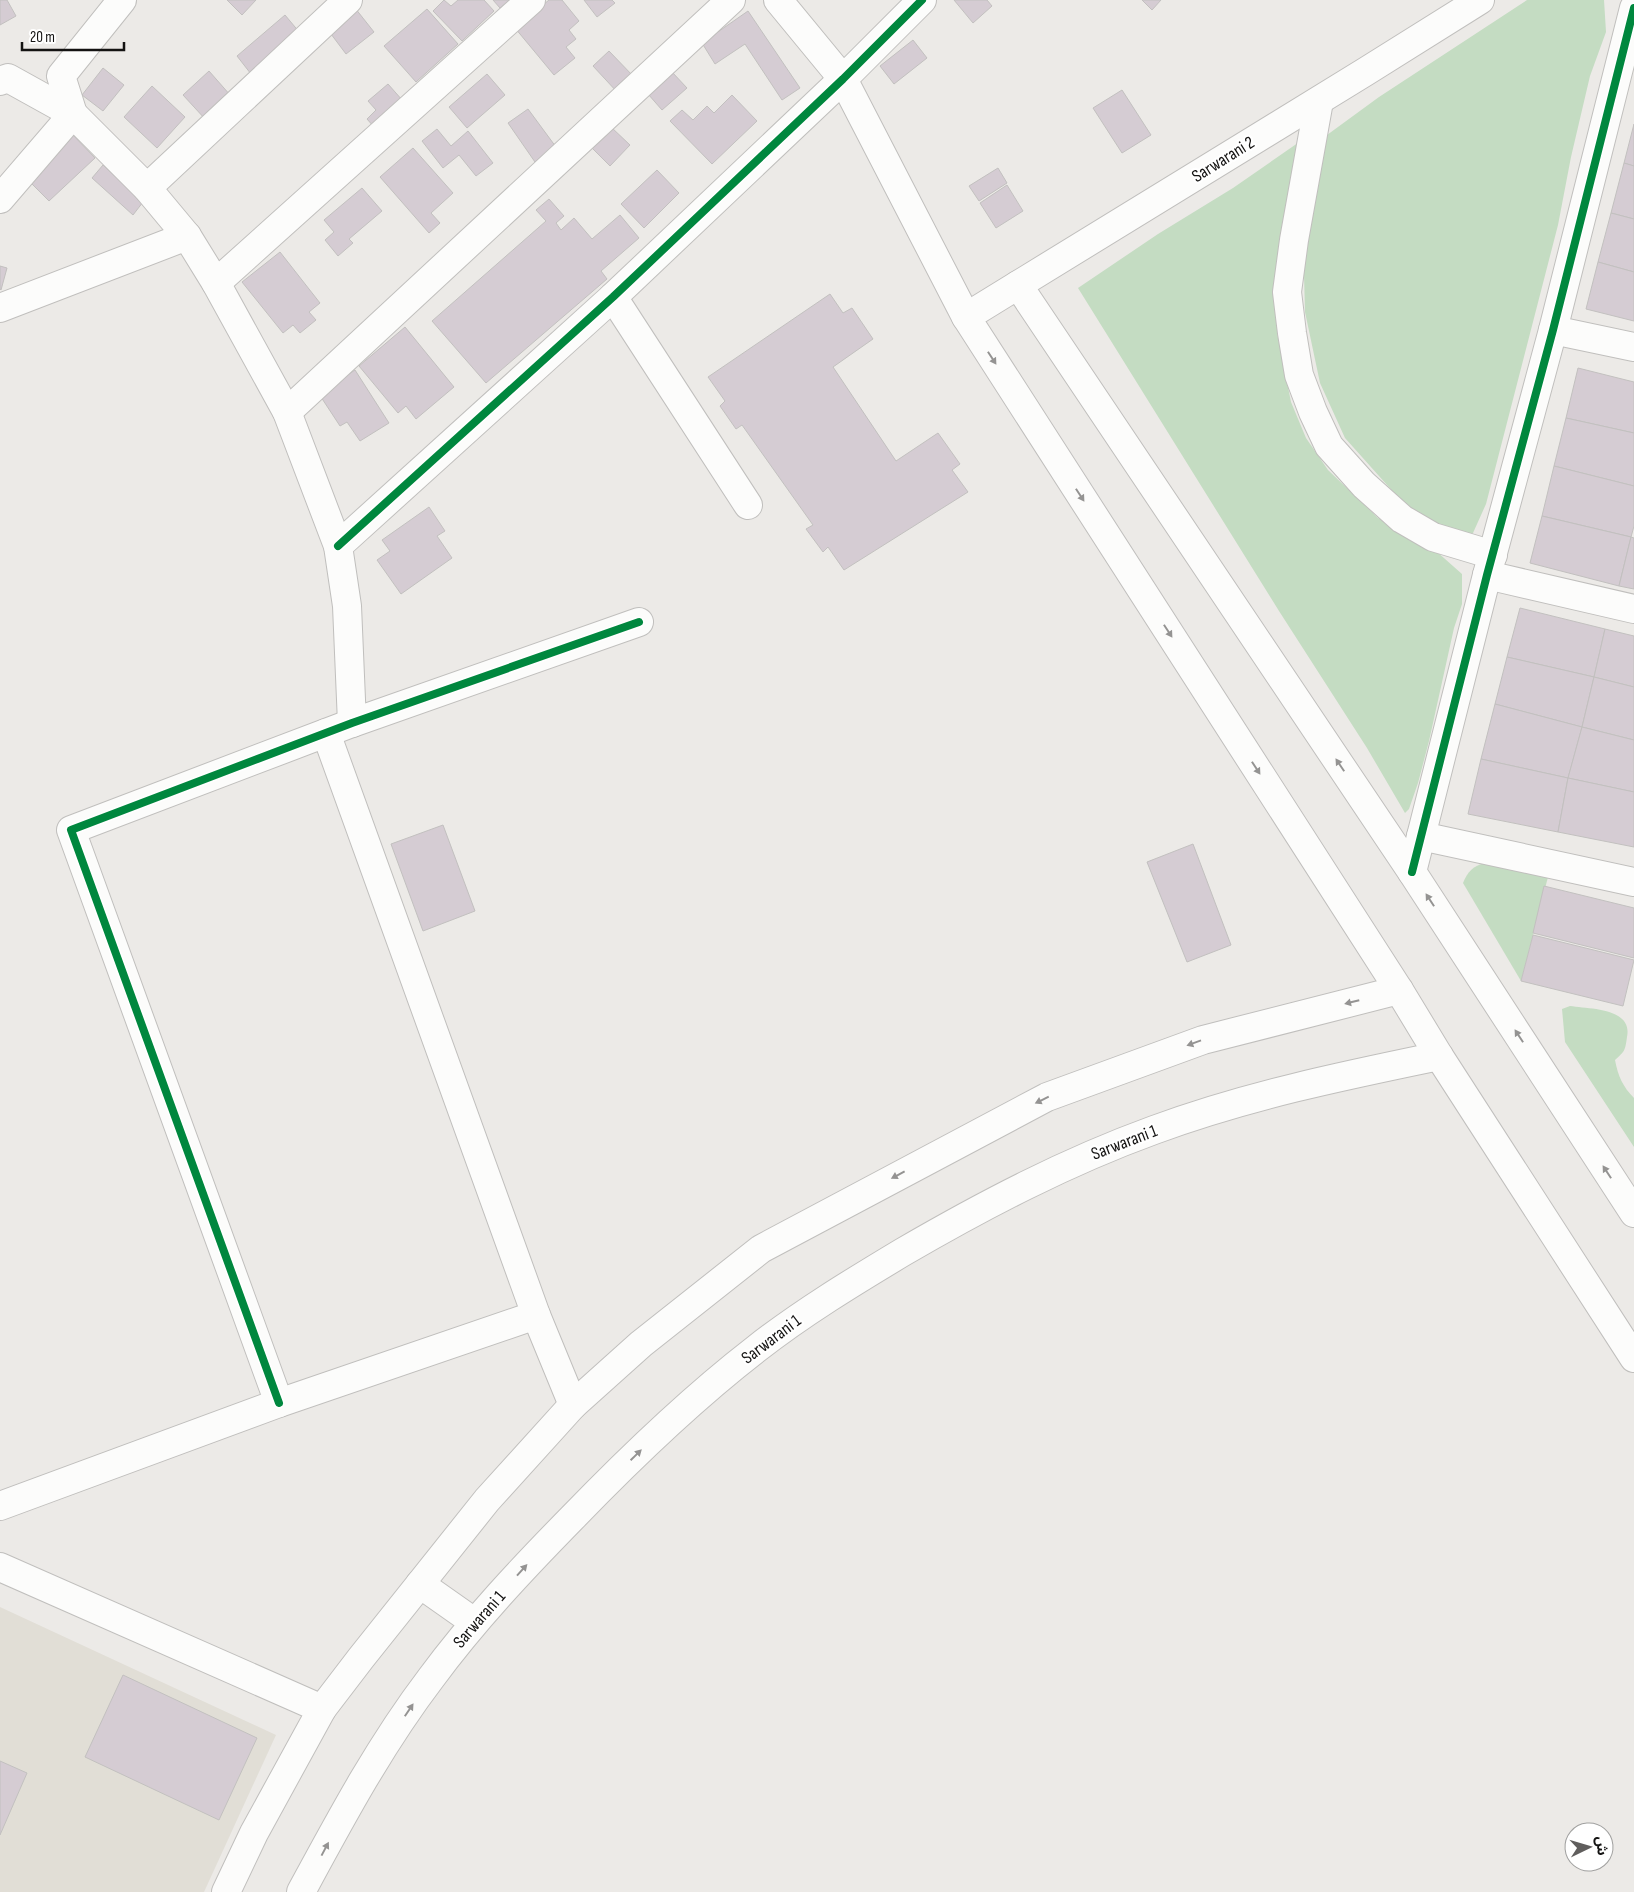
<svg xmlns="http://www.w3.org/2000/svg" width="1634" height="1892" font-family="'Sofia Sans Condensed','Noto Sans Arabic',sans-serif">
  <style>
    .built { fill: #e1ded6 }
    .green { fill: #c4dcc2 }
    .building { fill: #d5ccd3; stroke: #c2c0bf }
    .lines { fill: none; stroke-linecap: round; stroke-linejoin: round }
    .minor-casing { stroke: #c0bfbd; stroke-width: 30 }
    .secondary-casing { stroke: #c0bfbd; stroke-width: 30 }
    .minor { stroke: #fcfcfb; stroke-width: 28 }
    .secondary { stroke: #fcfcfb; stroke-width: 28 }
    .cycleway-casing { stroke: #fff; stroke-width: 11 }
    .cycleway { stroke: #00873e; stroke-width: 8 }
    .oneway { fill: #949392 }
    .labels { text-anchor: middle; stroke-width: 4.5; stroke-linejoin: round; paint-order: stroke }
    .street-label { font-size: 18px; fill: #141312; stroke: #fff }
  </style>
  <rect width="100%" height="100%" fill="#eceae7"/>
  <polygon class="built" points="0,1607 276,1735 204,1892 0,1892"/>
  <g class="green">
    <polygon points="1527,0 1604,0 1606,32 1590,76 1571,157 1558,225 1486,504 1473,533 1467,537 1413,514 1345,438 1320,383 1305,312 1303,237 1327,135 1379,97"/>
    <polygon points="1305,138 1277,284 1277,333 1291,402 1306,438 1328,470 1378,518 1436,551 1462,574 1462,604 1454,628 1429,741 1418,783 1409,809 1405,813 1367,748 1279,611 1078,288 1158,234 1233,188"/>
    <path d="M1485,863L1548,877L1521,981L1463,883C1468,871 1473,866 1485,863Z"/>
    <path d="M1570,1006C1590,1009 1633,1008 1627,1037C1625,1051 1625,1051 1615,1060C1618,1076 1623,1087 1634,1098V1147L1565,1042L1562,1009Z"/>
  </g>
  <g class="building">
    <polygon points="0,0 7,0 16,16 0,25"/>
    <polygon points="227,0 256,0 242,15"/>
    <polygon points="444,0 451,6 458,0 484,0 494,11 462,41 433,11"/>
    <polygon points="493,0 510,0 500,8"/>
    <polygon points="549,0 562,0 579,21 569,30 576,39 566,47 575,58 554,75 515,28"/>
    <polygon points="584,0 612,0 615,3 597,17"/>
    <polygon points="954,0 987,0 992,6 973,23"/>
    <polygon points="1142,0 1161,0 1152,10"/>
    <polygon points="355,8 374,32 346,54 328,30"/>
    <polygon points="427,9 458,44 416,82 384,46"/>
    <polygon points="748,11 800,88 782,100 745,44 715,64 702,43"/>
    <polygon points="285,15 300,33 251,74 237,56"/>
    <polygon points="913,40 927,58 894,84 880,66"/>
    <polygon points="609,51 634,77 618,93 593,66"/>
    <polygon points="103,68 124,85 103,111 82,95"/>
    <polygon points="209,71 231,96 206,120 183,95"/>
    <polygon points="672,72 687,88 662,110 648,94"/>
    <polygon points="487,74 505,95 467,128 449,107"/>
    <polygon points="388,84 403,101 374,127 367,119 376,110 368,101"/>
    <polygon points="152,86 185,117 157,148 124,117"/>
    <polygon points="1122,90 1151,135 1122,153 1093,108"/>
    <polygon points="732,95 757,121 712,164 670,121 682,110 693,120 707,106 714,113"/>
    <polygon points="528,109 556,147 535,162 508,123"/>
    <polygon points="1634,124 1634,166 1624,163"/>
    <polygon points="611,127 630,145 610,166 592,148"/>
    <polygon points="437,129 451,146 468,131 493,163 476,176 459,155 443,168 422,141"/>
    <polygon points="72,134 95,158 49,201 25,177"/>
    <polygon points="413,148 453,193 431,213 440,223 429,233 380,177"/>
    <polygon points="1624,163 1634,166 1634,219 1611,213"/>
    <polygon points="103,165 143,202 133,215 92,178"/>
    <polygon points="998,168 1007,183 979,201 969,186"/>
    <polygon points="657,170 679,193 644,228 621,204"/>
    <polygon points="1007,185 1023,211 996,228 980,203"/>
    <polygon points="362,188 382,211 349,239 353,243 338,256 325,240 334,232 324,220"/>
    <polygon points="549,199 564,216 556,223 561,230 574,218 592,239 620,215 639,238 601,271 607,279 486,383 432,321 546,221 536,210"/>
    <polygon points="1611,213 1634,219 1634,272 1598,262"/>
    <polygon points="280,252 320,303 309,312 316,320 300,333 293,325 283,333 242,282"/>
    <polygon points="1598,262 1634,272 1634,321 1586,309"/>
    <polygon points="0,266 7,268 1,290 0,289"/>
    <polygon points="830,294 843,313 852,308 873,339 833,367 896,461 938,433 960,464 952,470 968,492 844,570 828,547 823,552 806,529 813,525 742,425 736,429 720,406 725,401 708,377"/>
    <polygon points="405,327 454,387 416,419 406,406 398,413 359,366"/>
    <polygon points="1578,368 1634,382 1634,433 1566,418"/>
    <polygon points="355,370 389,423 360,441 347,422 340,426 319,394"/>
    <polygon points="1566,418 1634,433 1634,486 1554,466"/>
    <polygon points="1554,466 1634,486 1634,526 1631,537 1542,516"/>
    <polygon points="429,507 445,531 437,536 452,558 401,594 377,560 390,551 382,540"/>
    <polygon points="1542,516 1631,537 1619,586 1530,563"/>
    <polygon points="1631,537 1634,538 1634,589 1619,586"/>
    <polygon points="1520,608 1605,629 1594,677 1507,657"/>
    <polygon points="1605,629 1634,636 1634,687 1594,677"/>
    <polygon points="1507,657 1594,677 1582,727 1495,704"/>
    <polygon points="1594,677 1634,687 1634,740 1582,727"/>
    <polygon points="1495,704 1582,727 1568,778 1481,759"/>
    <polygon points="1582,727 1634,740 1634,792 1568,778"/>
    <polygon points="1481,759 1568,778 1558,832 1468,814"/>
    <polygon points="1568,778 1634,792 1634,847 1558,832"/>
    <polygon points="443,825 475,911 423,931 391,844"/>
    <polygon points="1193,844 1231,945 1187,962 1147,862"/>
    <polygon points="1544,886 1634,908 1634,958 1533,933"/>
    <polygon points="1533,935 1634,960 1623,1006 1521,981"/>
    <polygon points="123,1675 257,1738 219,1820 85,1757"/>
    <polygon points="0,1761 27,1773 0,1835"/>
  </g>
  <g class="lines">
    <g class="minor-casing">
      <g id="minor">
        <polyline points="778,0 843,79 966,317"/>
        <polyline points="0,81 8,78 73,114 147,188 187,236 216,283 287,412 338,546 347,606 352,723"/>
        <polyline points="1319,101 1294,240 1287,292 1292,333 1299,375 1313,412 1329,446 1364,485 1402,519 1433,537 1493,555"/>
        <polyline points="147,188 348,0"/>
        <polyline points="0,199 73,114 61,76 122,0"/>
        <polyline points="216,283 531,0"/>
        <polyline points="1018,285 1365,72 1480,0"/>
        <polyline points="613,297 748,505"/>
        <polyline points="0,308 187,236"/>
        <polyline points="1553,330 1634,347"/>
        <polyline points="287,412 731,0"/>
        <polyline points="338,546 613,297 843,79 922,0"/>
        <polyline points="1487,575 1634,609"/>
        <polyline points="326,733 536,1315 573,1405"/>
        <polyline points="1421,836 1634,882"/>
        <polyline points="1412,872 1487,575 1553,330 1634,8"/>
        <polyline points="279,1403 71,830 352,723 639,622"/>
        <polyline points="0,1506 279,1403 536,1315"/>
        <polyline points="0,1567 322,1709"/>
      </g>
    </g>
    <g class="secondary-casing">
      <g id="secondary">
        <polyline points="1634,1213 1412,872 1018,285 966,317 1399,990 1439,1056 1634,1358"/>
        <polyline points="420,1584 474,1622"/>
        <polyline points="226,1892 254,1833 322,1709 361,1658 487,1500 573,1405 641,1344 761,1249 1047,1097 1203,1040 1399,990"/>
        <path d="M301,1892C341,1818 380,1745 431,1678C473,1621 522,1569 572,1518C629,1459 690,1400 756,1349C802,1313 853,1282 903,1252C984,1205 1066,1162 1154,1130C1246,1096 1342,1076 1439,1056"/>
      </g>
    </g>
    <use href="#minor" class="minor"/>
    <use href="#secondary" class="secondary"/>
    <g class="cycleway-casing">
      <g id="cycleway">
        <polyline points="338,546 613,297 843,79 922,0"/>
        <polyline points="1412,872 1487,575 1553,330 1634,8"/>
        <polyline points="279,1403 71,830 352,723 639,622"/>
      </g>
    </g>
    <use href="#cycleway" class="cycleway"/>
  </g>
  <defs><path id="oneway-solid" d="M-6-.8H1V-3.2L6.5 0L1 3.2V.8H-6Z" transform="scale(1.25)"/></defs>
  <g class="oneway">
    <use href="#oneway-solid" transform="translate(992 358) rotate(57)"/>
    <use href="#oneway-solid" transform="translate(1080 495) rotate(57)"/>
    <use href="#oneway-solid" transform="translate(1168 631) rotate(57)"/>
    <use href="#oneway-solid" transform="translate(1340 765) rotate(-124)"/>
    <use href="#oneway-solid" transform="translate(1256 768) rotate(57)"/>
    <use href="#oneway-solid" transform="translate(1430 900) rotate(-123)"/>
    <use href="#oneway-solid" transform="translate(1352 1002) rotate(166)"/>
    <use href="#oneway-solid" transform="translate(1519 1036) rotate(-123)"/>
    <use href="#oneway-solid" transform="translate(1194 1043) rotate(160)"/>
    <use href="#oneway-solid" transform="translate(1042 1100) rotate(154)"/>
    <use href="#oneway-solid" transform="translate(1607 1172) rotate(-123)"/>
    <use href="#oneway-solid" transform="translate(898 1175) rotate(152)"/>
    <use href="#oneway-solid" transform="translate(636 1455) rotate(-44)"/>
    <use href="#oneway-solid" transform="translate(522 1570) rotate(-48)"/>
    <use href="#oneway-solid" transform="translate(409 1710) rotate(-56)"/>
    <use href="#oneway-solid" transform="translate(325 1849) rotate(-62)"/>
  </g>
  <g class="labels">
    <g class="street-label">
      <text transform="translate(1223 159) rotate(-32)" y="6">Sarwarani 2</text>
      <text transform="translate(1124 1142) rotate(-21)" y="6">Sarwarani 1</text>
      <text transform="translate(771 1339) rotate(-37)" y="6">Sarwarani 1</text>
      <text transform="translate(479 1619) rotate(-49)" y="6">Sarwarani 1</text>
    </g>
  </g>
  <g transform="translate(1589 1847) rotate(85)"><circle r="24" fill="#ffffff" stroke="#a1a1a0"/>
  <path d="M0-4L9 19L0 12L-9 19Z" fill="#605e5d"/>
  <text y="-8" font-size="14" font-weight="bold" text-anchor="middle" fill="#141312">ش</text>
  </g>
  <path d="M22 42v8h102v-8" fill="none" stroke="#141312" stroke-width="2.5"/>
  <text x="30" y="42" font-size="15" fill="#141312" stroke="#ffffff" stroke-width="4" paint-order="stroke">20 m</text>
</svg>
